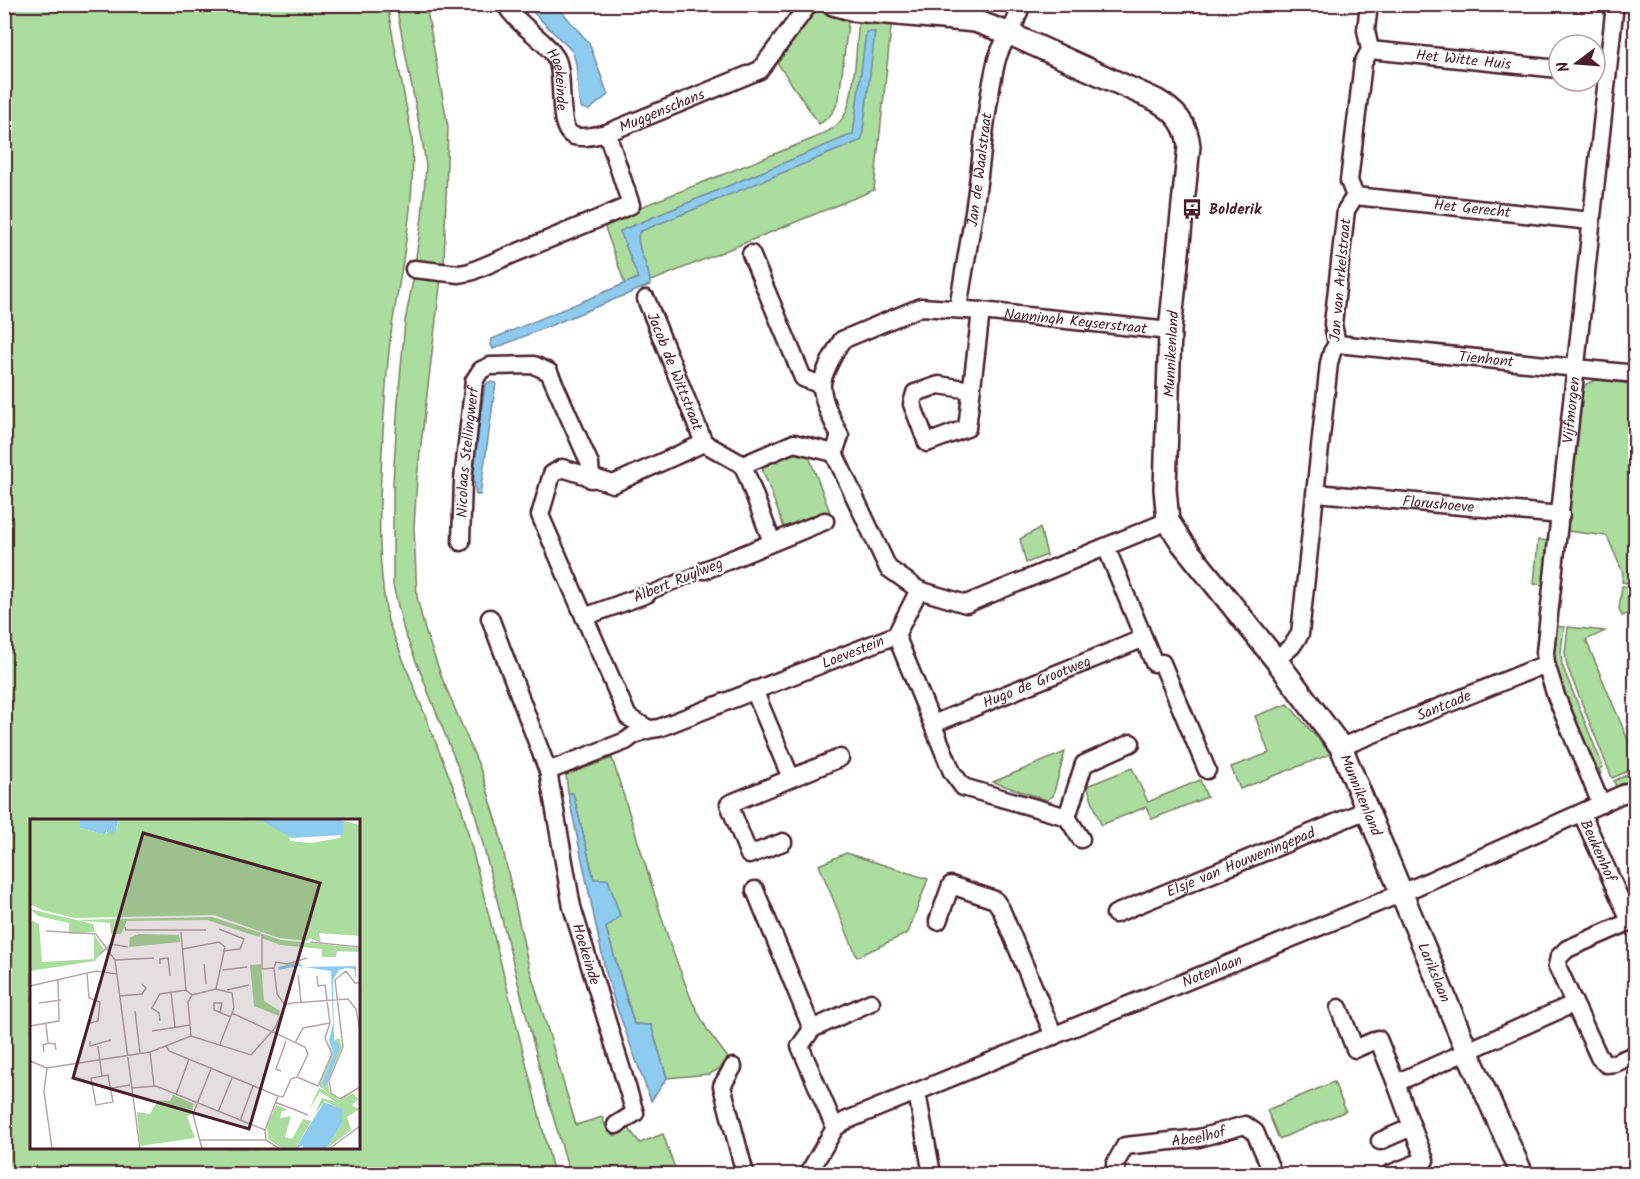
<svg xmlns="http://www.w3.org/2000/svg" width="1640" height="1179" font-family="Kalam,sans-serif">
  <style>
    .green { fill: #abdd9e; stroke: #7a7e64; stroke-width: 1.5; fill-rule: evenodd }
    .water { fill: #8dccee; stroke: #7287a0; stroke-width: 1.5 }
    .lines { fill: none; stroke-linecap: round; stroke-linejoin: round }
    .pedestrian-casing { stroke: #4a1f2b; stroke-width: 16 }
    .minor-casing { stroke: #4a1f2b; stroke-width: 21 }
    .tertiary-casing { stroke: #4a1f2b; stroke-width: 26 }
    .pedestrian { stroke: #fff; stroke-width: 12 }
    .minor { stroke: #fff; stroke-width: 16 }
    .tertiary { stroke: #fff; stroke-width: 21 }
    .labels { text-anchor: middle; stroke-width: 4.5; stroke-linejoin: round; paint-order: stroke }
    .street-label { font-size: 15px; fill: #4a1f2b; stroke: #fff }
    .poi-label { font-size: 15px; font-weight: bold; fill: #4a1f2b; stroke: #fff; text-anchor: start }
    .inset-road { fill: none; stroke: #b7a5aa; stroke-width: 1.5 }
    .view { fill: #4a1f2b; fill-opacity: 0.15; stroke: #4a1f2b; stroke-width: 3 }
    .inset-edge { fill: none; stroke: #4a1f2b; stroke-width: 3 }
  </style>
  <rect width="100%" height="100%" fill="#fff"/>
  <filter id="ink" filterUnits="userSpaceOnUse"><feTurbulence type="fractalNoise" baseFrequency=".0167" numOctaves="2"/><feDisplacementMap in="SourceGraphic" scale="12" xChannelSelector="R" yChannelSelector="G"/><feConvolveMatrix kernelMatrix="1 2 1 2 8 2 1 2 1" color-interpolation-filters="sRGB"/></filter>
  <g filter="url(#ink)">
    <g class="green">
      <path d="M4,5H387L412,137C416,201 402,264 392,326C386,368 384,411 382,453C379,510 377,565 388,621L462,809L554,1174H5ZM358,820V1148H32V820Z"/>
      <polygon points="396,5 426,5 448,127 444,266 415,263 422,217 426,166 422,139"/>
      <path d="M825,5L849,14L839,99C835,110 830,118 819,124L776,61L815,7Z"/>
      <path d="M859,16L892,18L874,190L654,280L637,283L626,287L603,222L812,139C825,133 838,128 845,114C855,95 857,40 859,16Z"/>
      <polygon points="414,275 441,278 417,478 414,528 417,597 425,630 442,678 482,773 497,822 528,963 576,1125 602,1117 608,1132 627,1126 640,1143 663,1134 677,1174 570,1174 545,1089 473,805 404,631 393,585 393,483 398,401 405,321"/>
      <polygon points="1596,380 1635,384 1635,584 1622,582 1623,573 1607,536 1567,531 1582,391 1586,384"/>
      <polygon points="796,449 807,451 830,512 785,530 760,463"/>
      <polygon points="1040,528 1047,555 1026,563 1020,539"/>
      <polygon points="1538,540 1551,541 1546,585 1534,584"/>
      <polygon points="1622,586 1636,588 1635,611 1622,616 1619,609"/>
      <polygon points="1553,626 1564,627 1561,652 1562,665 1603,767 1599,769 1601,774 1597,776 1553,671"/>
      <polygon points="1568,627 1605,631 1586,640 1630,745 1636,744 1635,768 1612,778 1567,666 1565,653"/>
      <polygon points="1288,704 1331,754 1240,789 1231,767 1269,753 1255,716"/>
      <polygon points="1065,752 1053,796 1047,800 993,782"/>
      <polygon points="612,758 671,947 692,1001 708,1031 731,1062 710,1074 667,1078 651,1025 634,1024 606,928 573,793 568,793 566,775"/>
      <polygon points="1132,768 1148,802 1200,780 1207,797 1152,819 1146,807 1101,825 1087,786"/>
      <path d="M1635,771V776C1627,780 1625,786 1617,790L1614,781Z"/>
      <polygon points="846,853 928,879 908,933 857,957 819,865"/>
      <polygon points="1334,1082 1346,1111 1279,1139 1267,1110"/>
    </g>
    <g class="water">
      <polygon points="526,5 556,5 589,43 608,95 589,110 582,108 579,102 576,63 572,51"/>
      <path d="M866,32H875L862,140L639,232C635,251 651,266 650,285L493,349L491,345L492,339L638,278L620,231L853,134Z"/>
      <polygon points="489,382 496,383 480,495 476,495 473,471 485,385"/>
      <polygon points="568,793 573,793 594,879 608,879 620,916 606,928 634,1024 651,1025 667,1078 651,1101 614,1000 605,969"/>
    </g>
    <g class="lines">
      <g class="pedestrian-casing">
        <polyline id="pedestrian" points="647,594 705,570"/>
      </g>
      <g class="minor-casing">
        <g id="minor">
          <path id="s1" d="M505,4C519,27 544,38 556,58C566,76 555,130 574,136C584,139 597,135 607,133"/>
          <path id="s2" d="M1370,50L1559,69"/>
          <path id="s3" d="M1355,196L1591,221"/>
          <polyline points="751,254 803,378 821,385"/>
          <path id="s4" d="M414,269L459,274L470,272L631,205L607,133L760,70L809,4"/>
          <path id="s5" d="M646,299L704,443"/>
          <path id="s6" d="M958,309C964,269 972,230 977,190C983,148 986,105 996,63C1000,42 1018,25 1021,4"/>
          <path id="s7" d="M1337,344L1636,374"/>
          <polyline points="971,390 939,385 915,393 912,404 927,443 967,428 981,311"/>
          <path id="s8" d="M834,453L840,436C833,421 823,404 822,387C821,376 836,350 842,340L921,307L981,311L1170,331"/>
          <polyline points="743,465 772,542"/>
          <path id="s9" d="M1316,493L1561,515"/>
          <path id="s10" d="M461,542L463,480L474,381L481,370L490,366L534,365L549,372L590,464L591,479"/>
          <polyline points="1106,547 1154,663 1162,663 1207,770"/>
          <polyline points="705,570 825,521"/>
          <polyline points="584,617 647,594"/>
          <path id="s11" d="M490,618L548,771L572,907L635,1113L616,1125"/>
          <polyline points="896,635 952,772 963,787 1067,817 1084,764 1131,743"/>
          <polyline points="1276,660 1292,646 1300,634 1329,363 1332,352 1337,344 1333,324 1346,210 1355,196 1349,181 1363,63 1370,50 1366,30 1369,4"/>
          <polyline points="754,690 791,778"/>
          <path id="s12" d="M933,724L1142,639"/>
          <polyline points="649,729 628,717 540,515 552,474 562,468 613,484 704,443 743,465 794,443 834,453 888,568 919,590"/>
          <path id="s13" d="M1341,747L1546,664"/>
          <path id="s14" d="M548,771L626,741C636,732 646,729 659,728L896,635L919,590L966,604L1168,521"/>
          <path id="s15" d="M1601,804L1556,696L1546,664L1545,652L1615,4"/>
          <path id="s16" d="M1582,814L1630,921"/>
          <polyline points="1067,817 1081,839"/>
          <polyline points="783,842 749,855 729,804 840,758"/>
          <polyline points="755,890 812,1029 800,1046 835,1128"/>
          <path id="s17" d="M1115,914L1369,809"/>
          <polyline points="1636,919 1567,949 1559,957 1557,966 1599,1057 1606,1064 1615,1063 1636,1054"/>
          <polyline points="938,921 951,885 995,900 1001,909 1054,1036"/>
          <polyline points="1339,1008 1355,1049 1378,1039 1396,1083 1412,1127 1380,1141"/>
          <polyline points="812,1029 871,1002"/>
          <polyline points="733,1067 722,1086 745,1174"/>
          <polyline points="1396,1083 1573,1004"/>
          <polyline points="917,1093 932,1174"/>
          <path id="s18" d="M808,1174L835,1128L845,1121L1402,893L1636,788"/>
          <path id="s19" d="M1117,1174L1115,1164L1125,1146L1199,1138L1245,1125L1255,1132L1273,1174"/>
          <polyline points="1390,1174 1425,1160 1412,1127"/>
        </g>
      </g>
      <g class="tertiary-casing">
        <g id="tertiary">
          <path id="s20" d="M833,4L854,10L975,21L1008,33L1156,100C1175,111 1187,124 1189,146L1170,331L1165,489L1168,521L1182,543L1276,660L1341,747L1467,1051L1522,1174"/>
        </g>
      </g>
      <use href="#pedestrian" class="pedestrian"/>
      <use href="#minor" class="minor"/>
      <use href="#tertiary" class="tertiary"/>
    </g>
  </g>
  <defs>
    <g id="bus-bare" transform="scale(1.62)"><path d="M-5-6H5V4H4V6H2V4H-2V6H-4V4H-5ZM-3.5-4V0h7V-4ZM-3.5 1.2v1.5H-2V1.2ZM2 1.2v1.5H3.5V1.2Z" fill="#4a1f2b" stroke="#fff" stroke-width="2.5" paint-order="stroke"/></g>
  </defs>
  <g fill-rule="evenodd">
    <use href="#bus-bare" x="1192" y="209"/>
  </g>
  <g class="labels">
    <g class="street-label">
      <text dy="5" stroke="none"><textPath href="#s2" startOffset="94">Het Witte Huis</textPath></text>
      <text dy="5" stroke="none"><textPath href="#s1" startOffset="96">Hoekeinde</textPath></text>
      <text dy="5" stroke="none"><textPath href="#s4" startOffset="366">Muggenschans</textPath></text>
      <text dy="5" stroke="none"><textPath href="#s6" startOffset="141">Jan de Waalstraat</textPath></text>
      <text dy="5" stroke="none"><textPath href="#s3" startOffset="118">Het Gerecht</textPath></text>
      <text transform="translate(1340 280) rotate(-85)" y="5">Jan van Arkelstraat</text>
      <text dy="5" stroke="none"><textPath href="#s8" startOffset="363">Nanningh Keyserstraat</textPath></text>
      <text transform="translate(1171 354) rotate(-87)" y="5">Munnikenland</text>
      <text dy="5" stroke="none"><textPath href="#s7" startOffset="150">Tienhont</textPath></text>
      <text dy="5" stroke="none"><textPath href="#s5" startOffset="78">Jacob de Wittstraat</textPath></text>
      <text dy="5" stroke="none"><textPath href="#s15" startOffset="406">Vijfmorgen</textPath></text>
      <text dy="5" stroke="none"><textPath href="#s10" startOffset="90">Nicolaas Stellingwerf</textPath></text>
      <text dy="5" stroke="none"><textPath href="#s9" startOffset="123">Florushoeve</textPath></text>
      <text transform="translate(678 580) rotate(-22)" y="5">Albert Ruylweg</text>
      <text dy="5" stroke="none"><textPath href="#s14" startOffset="328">Loevestein</textPath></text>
      <text dy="5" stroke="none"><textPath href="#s12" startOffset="112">Hugo de Grootweg</textPath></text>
      <text dy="5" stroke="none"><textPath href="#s13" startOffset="111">Santcade</textPath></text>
      <text dy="5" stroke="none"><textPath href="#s20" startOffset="1113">Munnikenland</textPath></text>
      <text dy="5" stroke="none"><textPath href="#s16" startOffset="40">Beukenhof</textPath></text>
      <text dy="5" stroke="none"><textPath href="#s17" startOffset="136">Elsje van Houweningepad</textPath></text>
      <text dy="5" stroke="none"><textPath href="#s11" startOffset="351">Hoekeinde</textPath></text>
      <text dy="5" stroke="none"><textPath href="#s18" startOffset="462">Notenlaan</textPath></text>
      <text dy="5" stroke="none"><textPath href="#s20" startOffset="1305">Larikslaan</textPath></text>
      <text dy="5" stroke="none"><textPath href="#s19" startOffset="105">Abeelhof</textPath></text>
    </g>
    <g class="poi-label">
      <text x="1209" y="214">Bolderik</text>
    </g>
  </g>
  <g transform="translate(30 819)">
    <rect width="330" height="330" fill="#fff"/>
    <path d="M0,0H50V9L77,16V11L87,9L89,0H229L259,14L260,22L281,24L310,19L314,2L330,6V117L289,114L291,124L280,119L278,122L249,119L184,96L44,99L12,91L0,85ZM0,90L63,105L65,113L39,115V104L8,97ZM182,98L231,114L229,118L177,101L97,102L91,115H81L80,104L44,101ZM0,101L9,105L12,143L64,140V115L74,131L65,142L0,152ZM109,115L149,116L150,123L99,128L100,118ZM233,115L251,121L330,129V133L307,132L306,138H292V130L251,126L231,119ZM231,145L234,182L250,192L249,197L224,187L220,146ZM309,219L312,228L298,261L299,273L309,281L323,274L328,280L322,287L330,290L317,298L321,311L296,330L312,304V291L295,282L285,294L292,279L306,283L290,273L279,291L289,269L298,273L289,267L302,235L298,223L304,235L292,264L297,268L296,260L307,234L304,221ZM143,276L164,285L161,296L157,297L165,319L110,327L107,293L120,295L128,281L140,282ZM246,286L258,291L252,292L250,299L261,297L255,318L262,320L273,300L281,302L265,330H253L238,320L237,307Z" fill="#abdd9e"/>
    <path d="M50,0H89L86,10L82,15L76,11L77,16L50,9ZM229,0H305L314,2L313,16L262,19ZM269,143L273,148L326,147V160L324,150L317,149L309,151L303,161L304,221L310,228L296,268L292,264L304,235L299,221L303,205L301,152L267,147L249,151L248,148ZM294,283L312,290V304L296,330H274L273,326L265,330Z" fill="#8dccee"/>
    <path class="inset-road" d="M95,108L96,111H176M189,110L214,120L210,130L193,132M16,112L66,115L85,141L110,330M151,113L156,171L162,176L158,183L161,217M232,115V150L244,149L247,175L255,186M280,123L330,128M153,130L189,123L195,128L186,170L162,176M69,136L81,125L98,128M85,141L124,139M130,145V140L138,139L140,157M174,145L176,165M244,149L246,143L257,145L277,139M193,151L217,148M57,154L59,179L70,183L68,202L57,205M330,164H325L316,152L305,161L313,228L299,261L301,274L310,280L330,268M0,167L66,152L87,155M186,170L202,174L204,189L190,225M270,170L268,156L271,183M197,171L219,166M141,173L145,208M89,177L112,175L116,169L112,165M9,184L31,181M105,192L110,234M190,193L192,184H184V191L201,198M202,194L275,228L278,235L267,258L288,267L302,235L295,219L300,204L295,166L288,167L287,157M130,202L129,194L122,189L130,175L156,171M16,205L18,224M0,207L29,202L28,161M122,212L160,206M60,222V227L81,221M265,224L273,209L300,204M68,227L72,257M136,227L139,232L248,277M14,233L13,226L18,224L25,225L26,231M120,233L124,267M0,242L17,249M251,252L246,250L256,222M78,256L83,283L66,286L61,259ZM82,269L100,266M101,269L126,267L235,311M146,276L159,240M248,277L235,311L236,321L250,330M248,277L253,278L261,260L267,258M245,283L278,296M188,293L202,259M210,302L223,267M169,321H236M22,330L14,272L17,249L120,233L161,217L221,236L245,209L255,186L262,184L318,180L326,190L330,212M172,330L163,295L181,250M299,330L330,307"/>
    <path class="view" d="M113,14L290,64L219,310L43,259Z"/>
    <rect width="330" height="330" class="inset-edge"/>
  </g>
  <rect width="1640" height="1179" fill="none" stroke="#fff" stroke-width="24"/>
  <rect x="12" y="12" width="1616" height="1155" fill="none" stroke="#4a1f2b" stroke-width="2" filter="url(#ink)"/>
  <g transform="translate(1577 63) rotate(254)"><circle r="28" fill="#ffffff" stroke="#b7a5aa" stroke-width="1.5"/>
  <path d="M0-4.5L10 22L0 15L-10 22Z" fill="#4a1f2b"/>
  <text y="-9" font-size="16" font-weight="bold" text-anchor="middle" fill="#4a1f2b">N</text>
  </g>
</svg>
